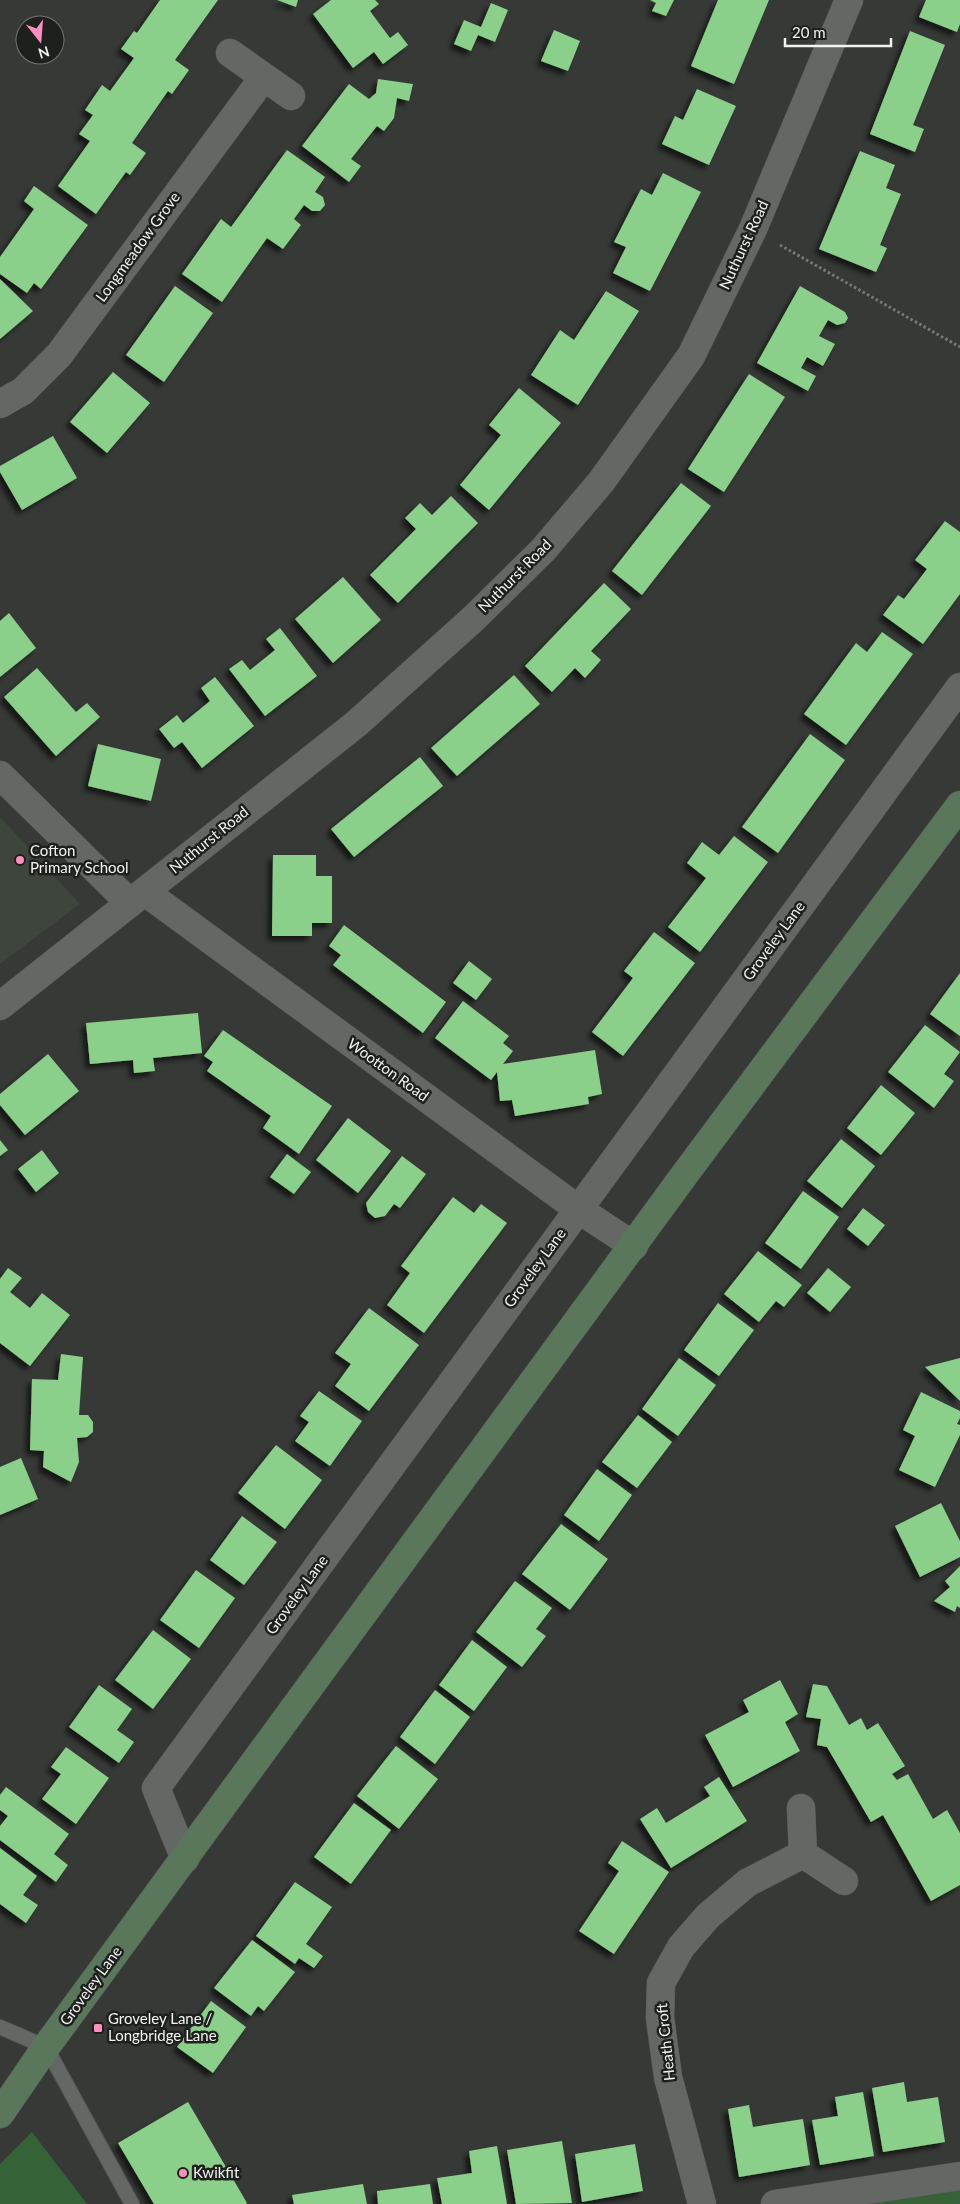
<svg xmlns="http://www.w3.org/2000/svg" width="960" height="2204" font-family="Lato,sans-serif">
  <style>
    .built { fill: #3d453d }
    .green { fill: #366237 }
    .building { fill: #8ad08a; filter: url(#shadow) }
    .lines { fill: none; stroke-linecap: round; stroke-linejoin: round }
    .lane-casing { stroke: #545754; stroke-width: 16 }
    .street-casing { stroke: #545754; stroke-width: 29 }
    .secondary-casing { stroke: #545754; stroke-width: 29 }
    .path { stroke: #777976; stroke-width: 3; stroke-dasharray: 2.5 2.5; stroke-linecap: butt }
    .lane { stroke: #646864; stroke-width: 14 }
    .street { stroke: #646864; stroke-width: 28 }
    .secondary { stroke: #5a765b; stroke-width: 28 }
    .poi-dot { fill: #fe8ebd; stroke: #1e201e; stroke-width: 2 }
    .labels { text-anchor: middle; stroke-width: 5; stroke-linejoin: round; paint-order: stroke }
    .street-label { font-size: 15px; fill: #f2f4f1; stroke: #1e201e }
    .poi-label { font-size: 15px; fill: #f2f4f1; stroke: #1e201e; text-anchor: start }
  </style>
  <defs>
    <filter id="shadow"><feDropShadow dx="-4.5" dy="4.5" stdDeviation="2.5" flood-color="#0009"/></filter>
  </defs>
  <rect width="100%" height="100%" fill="#363936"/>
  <polygon class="built" points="0,817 80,904 0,964"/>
  <g class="green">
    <polygon points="32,2132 87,2204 0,2204 0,2164"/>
    <polygon points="960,2189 960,2204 867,2204"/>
  </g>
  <g class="building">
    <polygon points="160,0 218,0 175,60 189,70 172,94 168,91 132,143 146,153 130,175 126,172 96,214 58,186 90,141 79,134 93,115 85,110 102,85 110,91 134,58 121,49 134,31 137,33"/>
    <polygon points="277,0 298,0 296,7"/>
    <polygon points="331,0 375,0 379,4 370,11 390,38 398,32 408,45 383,64 374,52 353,68 313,14"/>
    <polygon points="650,0 674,0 666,16 652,11 656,3"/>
    <polygon points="718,0 769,0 734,84 691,66"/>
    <polygon points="926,0 960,0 960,24 957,32 919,17"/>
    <polygon points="491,3 508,10 495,42 478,35 471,51 454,44 464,20 481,27"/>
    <polygon points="554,30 580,41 568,71 541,61"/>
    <polygon points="910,31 945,45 913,125 924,129 915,152 870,134"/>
    <polygon points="378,79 413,84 409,101 397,98 394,118 384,131 377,126 351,159 361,166 349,182 302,146 349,84 369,99 376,93"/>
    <polygon points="697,89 736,106 709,165 662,144 675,116 683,120"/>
    <polygon points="287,150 325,177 315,192 323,197 325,205 320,211 312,211 304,205 294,219 301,225 283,249 267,238 222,302 182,274 221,219 231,227"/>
    <polygon points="860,151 895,165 886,188 901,194 880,245 887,248 876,272 819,249"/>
    <polygon points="663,173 701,192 650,291 613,273 626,247 614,242 641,189 652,195"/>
    <polygon points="34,186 88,225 41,289 34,283 27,293 0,274 0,257 34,209 24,201"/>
    <polygon points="0,279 33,311 0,339"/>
    <polygon points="175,286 213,313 164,382 126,355"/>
    <polygon points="800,286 845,312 848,318 845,323 837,325 828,320 819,336 835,344 823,366 807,357 801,368 816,376 808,391 757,363"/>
    <polygon points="606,291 639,311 578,405 531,375 560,330 574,340"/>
    <polygon points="113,372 150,403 107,453 70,422"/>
    <polygon points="749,374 785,397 724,492 688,469"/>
    <polygon points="519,388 561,423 489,510 460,485 501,435 489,425"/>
    <polygon points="53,436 77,478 22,510 0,472 0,466"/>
    <polygon points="681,483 711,506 642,595 612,571"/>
    <polygon points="451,496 478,523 398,603 370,575 416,529 405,518 420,503 432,515"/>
    <polygon points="945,521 960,532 960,594 923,644 883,615 898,595 904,599 927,569 915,560"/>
    <polygon points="343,577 381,620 333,663 295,619"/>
    <polygon points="604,583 631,609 591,651 601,660 585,678 575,668 552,692 525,666"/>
    <polygon points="9,613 36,648 0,677 0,621"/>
    <polygon points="280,628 317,676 265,716 229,669 242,660 250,670 275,650 266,639"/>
    <polygon points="882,632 913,654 846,745 804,714 856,643 867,652"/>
    <polygon points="37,668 76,712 87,703 100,717 56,756 4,697"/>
    <polygon points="514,675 540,704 457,776 431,748"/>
    <polygon points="215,677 254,726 202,768 182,742 174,748 159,729 177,715 183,723 210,701 201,688"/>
    <polygon points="810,734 845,760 778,853 742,827"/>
    <polygon points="98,744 161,759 151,801 88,786"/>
    <polygon points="420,757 443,786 354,857 331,829"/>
    <polygon points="734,836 768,862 700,952 668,927 706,878 687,863 702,842 719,855"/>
    <polygon points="273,855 316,855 316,876 332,876 332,923 312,923 312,936 272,936"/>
    <polygon points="344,925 446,1002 423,1033 333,965 341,955 329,946"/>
    <polygon points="654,932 695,963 623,1056 592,1032 633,978 624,971"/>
    <polygon points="469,961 492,979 476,1000 453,983"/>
    <polygon points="960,973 960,1036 930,1014"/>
    <polygon points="463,1001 509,1036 503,1043 513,1051 503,1064 595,1050 602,1094 588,1097 589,1104 515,1116 512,1100 500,1101 497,1072 491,1080 435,1038"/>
    <polygon points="198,1013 202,1053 153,1058 155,1071 134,1073 133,1060 90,1064 86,1023"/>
    <polygon points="925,1025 960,1052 944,1074 954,1081 934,1108 888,1072"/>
    <polygon points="223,1030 332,1106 299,1154 263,1128 271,1116 207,1071 213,1062 204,1056"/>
    <polygon points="48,1054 79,1091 25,1135 0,1105 0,1094"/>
    <polygon points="881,1085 915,1113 881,1155 847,1128"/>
    <polygon points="348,1118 391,1151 358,1193 316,1160"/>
    <polygon points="841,1139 875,1166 842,1208 807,1181"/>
    <polygon points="0,1140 8,1150 0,1156"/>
    <polygon points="42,1150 59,1173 36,1192 18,1169"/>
    <polygon points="287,1154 311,1172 294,1194 270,1177"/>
    <polygon points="402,1156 426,1174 400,1208 394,1204 385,1216 375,1218 368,1212 366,1203"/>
    <polygon points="803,1191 839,1217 801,1269 765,1243"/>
    <polygon points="453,1197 474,1213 481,1204 507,1223 424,1333 387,1305 410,1273 401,1266"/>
    <polygon points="863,1208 885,1225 868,1246 847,1229"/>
    <polygon points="758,1251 802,1285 784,1307 776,1301 759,1322 724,1294"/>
    <polygon points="8,1268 22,1278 10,1292 30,1308 42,1293 70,1315 30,1366 0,1343 0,1279"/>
    <polygon points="828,1268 851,1287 830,1312 807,1293"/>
    <polygon points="718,1303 754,1330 719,1376 684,1350"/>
    <polygon points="369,1308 419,1345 369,1411 335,1386 351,1364 335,1353"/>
    <polygon points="61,1354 83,1357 79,1415 88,1415 93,1422 93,1432 87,1437 77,1438 79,1462 71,1482 43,1467 44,1451 30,1450 32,1379 58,1380"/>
    <polygon points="679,1358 716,1385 678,1436 642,1409"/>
    <polygon points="960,1358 960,1401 925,1367"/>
    <polygon points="319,1391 362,1421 330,1466 295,1441 309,1422 300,1416"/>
    <polygon points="921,1392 960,1411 960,1418 957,1424 960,1425 960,1435 935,1487 899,1470 915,1436 903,1430"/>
    <polygon points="638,1415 672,1442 637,1488 602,1462"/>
    <polygon points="276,1445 322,1480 285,1529 238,1493"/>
    <polygon points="21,1458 38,1499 0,1515 0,1467"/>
    <polygon points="597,1469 632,1495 599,1541 564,1515"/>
    <polygon points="941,1503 960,1541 960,1557 920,1577 895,1526"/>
    <polygon points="242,1516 277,1542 244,1585 210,1560"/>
    <polygon points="561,1524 608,1559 570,1610 522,1574"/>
    <polygon points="960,1566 960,1608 957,1606 955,1612 934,1601 950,1587 945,1581"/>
    <polygon points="196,1570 235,1598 199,1648 160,1620"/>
    <polygon points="515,1581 552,1608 536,1629 546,1636 522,1667 476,1632"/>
    <polygon points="153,1630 191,1659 153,1709 115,1680"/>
    <polygon points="472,1640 507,1667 474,1711 439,1685"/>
    <polygon points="780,1680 798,1714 785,1722 800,1751 733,1787 705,1735 749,1712 743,1700"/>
    <polygon points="813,1684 827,1686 849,1725 861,1718 867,1730 878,1723 905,1766 892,1774 897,1780 908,1774 933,1819 947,1810 960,1833 960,1885 931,1901 883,1815 871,1822 827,1747 817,1745 821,1719 806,1717"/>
    <polygon points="99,1685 132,1709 117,1730 134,1742 119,1763 69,1727"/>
    <polygon points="435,1690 470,1717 435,1764 400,1737"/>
    <polygon points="396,1746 438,1779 399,1829 357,1796"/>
    <polygon points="66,1747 109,1778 76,1824 42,1799 61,1774 51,1767"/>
    <polygon points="719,1777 747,1821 671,1868 640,1819 657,1808 666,1823 710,1796 704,1787"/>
    <polygon points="6,1787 69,1834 54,1854 68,1865 56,1882 0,1840 0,1826 8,1816 0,1810 0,1795"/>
    <polygon points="354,1803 391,1830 351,1884 314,1857"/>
    <polygon points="622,1841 669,1872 614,1954 579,1931 619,1871 608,1863"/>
    <polygon points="0,1848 37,1876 23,1895 38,1905 26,1923 0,1904"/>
    <polygon points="295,1882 332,1907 306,1944 323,1956 314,1968 299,1958 295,1964 256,1936"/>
    <polygon points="252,1940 295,1972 264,2011 258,2006 251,2016 214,1988"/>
    <polygon points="211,2001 246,2027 213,2073 177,2047"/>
    <polygon points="904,2082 907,2102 938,2097 945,2142 883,2152 872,2088"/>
    <polygon points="863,2092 874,2156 820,2165 812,2120 838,2116 835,2097"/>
    <polygon points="188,2102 247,2203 246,2204 154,2204 118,2143"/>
    <polygon points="749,2105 753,2127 803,2119 810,2165 739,2177 728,2109"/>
    <polygon points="562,2141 572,2203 516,2204 507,2150"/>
    <polygon points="635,2144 643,2191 582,2202 575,2154"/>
    <polygon points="497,2146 507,2204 442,2204 437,2178 472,2173 469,2151"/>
    <polygon points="363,2184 367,2204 294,2204 292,2195"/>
    <polygon points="430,2184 433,2204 378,2204 377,2191"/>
  </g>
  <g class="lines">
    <g class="lane-casing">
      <polyline id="lane" points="0,2027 46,2047 132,2204"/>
    </g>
    <g class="street-casing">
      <g id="street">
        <polyline points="230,53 291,96"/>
        <polyline points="0,404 23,391 59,355 263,78"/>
        <polyline points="0,775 130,903"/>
        <polyline points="145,892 578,1209 634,1246"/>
        <polyline points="0,1006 356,724 473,619 543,550 601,482 691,356 753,229 849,0"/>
        <polyline points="801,1808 803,1854 844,1881"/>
        <polyline points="185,1859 156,1788 960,687"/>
        <polyline points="702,2204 668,2077 660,2018 661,1983 681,1947 708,1916 747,1883 803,1854"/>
        <polyline points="775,2204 960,2176"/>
      </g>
    </g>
    <g class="secondary-casing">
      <polyline id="secondary" points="0,2114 46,2047 685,1174 960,805"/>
    </g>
    <polyline class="path" points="780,245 960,347"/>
    <use href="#lane" class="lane"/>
    <use href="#street" class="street"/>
    <use href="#secondary" class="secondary"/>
  </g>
  <g class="poi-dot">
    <circle cx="20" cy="860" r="5"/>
    <rect x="93" y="2023" width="10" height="10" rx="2.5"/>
    <circle cx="183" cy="2173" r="5"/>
  </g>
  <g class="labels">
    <g class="street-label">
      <text transform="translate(744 245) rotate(-65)" y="5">Nuthurst Road</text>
      <text transform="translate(138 247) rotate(-54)" y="5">Longmeadow Grove</text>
      <text transform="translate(515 576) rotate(-45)" y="5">Nuthurst Road</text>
      <text transform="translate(209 840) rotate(-39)" y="5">Nuthurst Road</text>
      <text transform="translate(774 941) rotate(-54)" y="5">Groveley Lane</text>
      <text transform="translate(388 1070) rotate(36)" y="5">Wootton Road</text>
      <text transform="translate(535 1268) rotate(-54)" y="5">Groveley Lane</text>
      <text transform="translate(297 1595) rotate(-54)" y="5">Groveley Lane</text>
      <text transform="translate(91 1986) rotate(-54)" y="5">Groveley Lane</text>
      <text transform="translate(666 2042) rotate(-96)" y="5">Heath Croft</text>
    </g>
    <g class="poi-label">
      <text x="30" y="856">Cofton<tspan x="30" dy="17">Primary School</tspan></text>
      <text x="108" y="2024">Groveley Lane /<tspan x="108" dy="17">Longbridge Lane</tspan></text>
      <text x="193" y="2178">Kwikfit</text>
    </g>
  </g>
  <g transform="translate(40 40) rotate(163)"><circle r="24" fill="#1e201e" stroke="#737572"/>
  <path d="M0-4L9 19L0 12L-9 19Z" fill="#fe8ebd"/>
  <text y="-8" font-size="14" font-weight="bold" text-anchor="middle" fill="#f2f4f1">N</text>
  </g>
  <path d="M785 38v8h106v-8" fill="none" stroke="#f2f4f1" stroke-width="2.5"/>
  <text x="792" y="38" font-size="15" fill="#f2f4f1" stroke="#1e201e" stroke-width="4" paint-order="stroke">20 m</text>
</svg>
